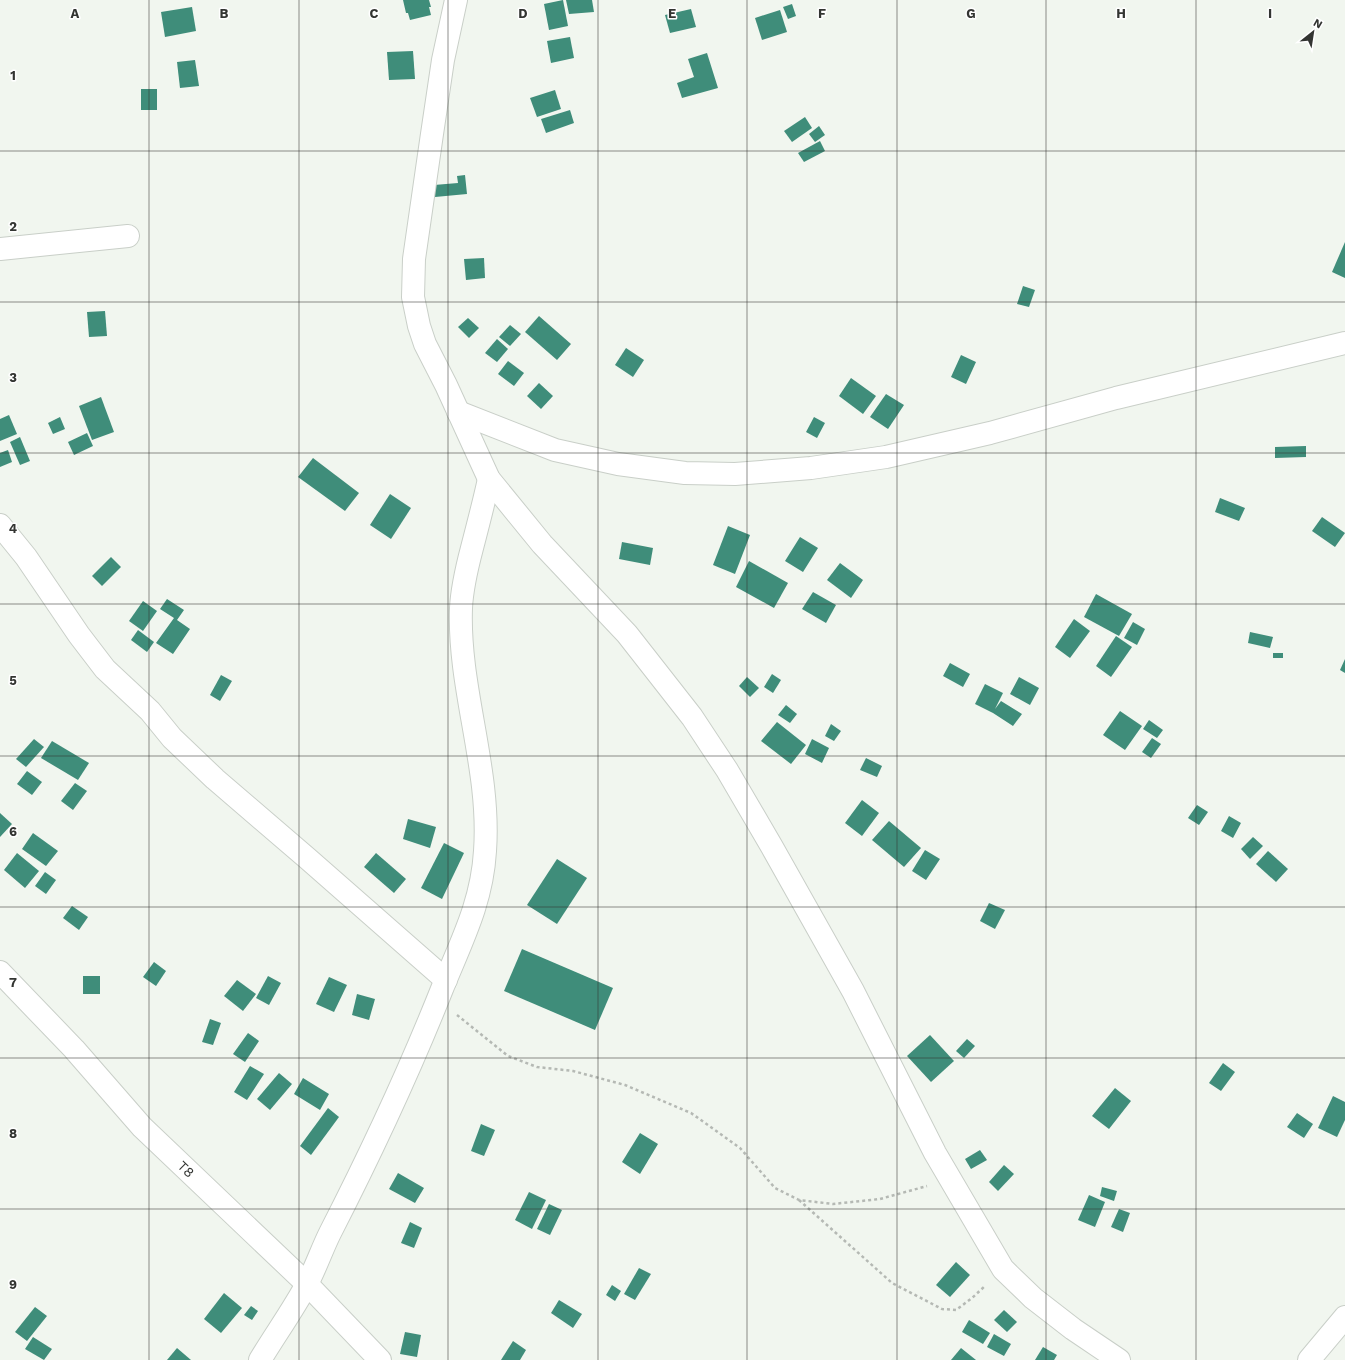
<svg xmlns="http://www.w3.org/2000/svg" width="1345" height="1360" font-family="'Work Sans',sans-serif">
  <style>
    .building { fill: #3f8d7a }
    .lines { fill: none; stroke-linecap: round; stroke-linejoin: round }
    .street-casing { stroke: #c9cfc8; stroke-width: 24 }
    .secondary-casing { stroke: #c9cfc8; stroke-width: 24 }
    .path { stroke: #b5b9b4; stroke-width: 2.5; stroke-dasharray: 3 3; stroke-linecap: butt }
    .street { stroke: #fff; stroke-width: 22 }
    .secondary { stroke: #fff; stroke-width: 22 }
    .grid { fill: none; stroke: #333532; stroke-width: 1; stroke-opacity: 0.55 }
    .labels { text-anchor: middle; stroke-width: 3; stroke-linejoin: round; paint-order: stroke }
    .street-label { font-size: 14px; fill: #333532; stroke: #fff }
    .grid-label { font-size: 13px; text-anchor: middle; font-weight: bold; fill: #333532; stroke: #fff; stroke-width: 3; stroke-linejoin: round; paint-order: stroke }
  </style>
  <rect width="100%" height="100%" fill="#f1f6ef"/>
  <g class="building">
    <polygon points="403,0 429,0 431,7 429,7 431,15 410,20 408,13 406,13"/>
    <polygon points="563,0 568,26 549,30 544,4"/>
    <polygon points="566,0 592,0 594,12 569,14"/>
    <polygon points="792,4 796,16 788,19 783,7"/>
    <polygon points="192,7 196,31 165,37 161,12"/>
    <polygon points="691,9 696,27 670,33 665,15"/>
    <polygon points="780,10 787,32 762,40 755,18"/>
    <polygon points="570,37 574,58 551,63 547,41"/>
    <polygon points="413,51 415,79 389,80 387,52"/>
    <polygon points="707,53 718,88 682,98 677,83 694,77 688,59"/>
    <polygon points="195,60 199,86 180,88 177,62"/>
    <rect x="141" y="89" width="16" height="21"/>
    <polygon points="555,90 561,109 537,117 530,98"/>
    <polygon points="570,110 574,123 546,133 541,119"/>
    <polygon points="805,117 812,128 792,142 784,131"/>
    <polygon points="819,126 825,135 815,142 809,134"/>
    <polygon points="820,141 825,151 804,162 798,153"/>
    <polygon points="465,175 467,194 435,197 434,185 458,183 457,176"/>
    <polygon points="1345,242 1345,278 1332,272"/>
    <polygon points="484,258 485,278 466,280 464,259"/>
    <polygon points="1023,286 1035,290 1029,307 1017,304"/>
    <polygon points="105,311 107,336 89,337 87,312"/>
    <polygon points="539,316 571,344 557,360 525,332"/>
    <polygon points="468,318 479,328 469,338 458,327"/>
    <polygon points="510,325 521,334 510,346 499,337"/>
    <polygon points="497,339 508,349 497,362 485,353"/>
    <polygon points="626,348 644,360 633,377 615,365"/>
    <polygon points="961,355 976,362 966,384 951,377"/>
    <polygon points="508,361 524,373 514,386 498,374"/>
    <polygon points="851,378 876,396 863,414 839,396"/>
    <polygon points="539,383 553,396 541,409 527,396"/>
    <polygon points="886,394 904,405 888,429 870,417"/>
    <polygon points="101,397 114,432 92,440 79,406"/>
    <polygon points="9,415 17,434 0,441 0,419"/>
    <polygon points="60,417 65,429 53,434 48,423"/>
    <polygon points="814,417 825,423 817,438 806,432"/>
    <polygon points="87,433 93,446 74,455 68,442"/>
    <polygon points="20,437 30,461 20,465 10,442"/>
    <polygon points="1306,446 1306,457 1275,458 1275,447"/>
    <polygon points="8,450 12,462 0,467 0,453"/>
    <polygon points="313,458 359,493 345,511 298,477"/>
    <polygon points="390,494 411,508 391,539 370,525"/>
    <polygon points="1220,498 1245,508 1239,521 1215,512"/>
    <polygon points="1322,517 1345,533 1335,547 1312,531"/>
    <polygon points="728,526 750,535 735,574 713,565"/>
    <polygon points="800,537 818,548 803,572 785,561"/>
    <polygon points="622,542 653,548 650,565 619,559"/>
    <polygon points="111,557 121,567 102,586 92,576"/>
    <polygon points="749,561 788,583 774,608 736,587"/>
    <polygon points="840,563 863,580 851,598 827,580"/>
    <polygon points="813,592 836,605 826,623 802,609"/>
    <polygon points="1096,594 1132,614 1119,636 1084,617"/>
    <polygon points="167,599 184,610 177,620 190,629 173,654 156,643 174,618 160,609"/>
    <polygon points="143,601 157,611 143,631 129,621"/>
    <polygon points="1074,619 1090,631 1070,658 1055,647"/>
    <polygon points="1133,622 1145,629 1137,645 1124,638"/>
    <polygon points="138,630 154,642 147,652 131,640"/>
    <polygon points="1250,632 1273,637 1270,648 1248,643"/>
    <polygon points="1116,636 1132,647 1111,677 1096,666"/>
    <rect x="1273" y="653" width="10" height="5"/>
    <polygon points="1345,659 1345,673 1340,670"/>
    <polygon points="950,663 970,674 963,687 943,676"/>
    <polygon points="772,674 781,680 773,693 764,687"/>
    <polygon points="221,675 232,681 220,701 210,695"/>
    <polygon points="747,677 759,688 750,697 739,686"/>
    <polygon points="1019,677 1039,688 1030,705 1010,694"/>
    <polygon points="985,684 1003,693 995,709 1001,701 1022,714 1013,726 993,713 975,704"/>
    <polygon points="786,705 797,714 790,723 778,715"/>
    <polygon points="1120,711 1142,726 1125,750 1103,735"/>
    <polygon points="1149,720 1163,730 1157,738 1143,729"/>
    <polygon points="777,722 806,745 791,764 761,741"/>
    <polygon points="831,724 841,731 834,741 825,736"/>
    <polygon points="1152,738 1161,744 1151,758 1142,752"/>
    <polygon points="34,739 44,747 26,767 16,759"/>
    <polygon points="812,739 829,748 822,763 805,754"/>
    <polygon points="52,741 89,763 78,780 41,758"/>
    <polygon points="866,758 882,766 877,777 860,770"/>
    <polygon points="27,771 42,782 32,795 17,784"/>
    <polygon points="75,783 87,791 73,810 61,801"/>
    <polygon points="862,800 879,813 862,836 845,823"/>
    <polygon points="1197,805 1208,812 1199,825 1188,818"/>
    <polygon points="0,813 12,824 0,837"/>
    <polygon points="1229,816 1241,823 1233,838 1221,831"/>
    <polygon points="408,819 436,827 430,848 403,839"/>
    <polygon points="889,821 921,848 904,867 872,840"/>
    <polygon points="33,833 58,851 46,866 22,849"/>
    <polygon points="1253,837 1263,846 1250,859 1241,849"/>
    <polygon points="444,843 464,853 442,899 421,888"/>
    <polygon points="925,850 940,859 926,880 912,871"/>
    <polygon points="1268,851 1288,869 1276,882 1256,864"/>
    <polygon points="17,853 39,871 25,888 4,870"/>
    <polygon points="376,853 406,879 394,893 364,867"/>
    <polygon points="557,859 587,878 557,924 527,905"/>
    <polygon points="45,872 56,880 46,894 35,886"/>
    <polygon points="989,903 1005,910 995,929 980,921"/>
    <polygon points="72,906 88,917 79,930 63,918"/>
    <polygon points="522,949 613,988 595,1030 504,991"/>
    <polygon points="154,962 166,971 156,986 143,977"/>
    <rect x="83" y="976" width="17" height="18"/>
    <polygon points="268,976 281,983 269,1005 256,998"/>
    <polygon points="329,977 347,985 334,1012 316,1004"/>
    <polygon points="237,980 256,994 243,1011 224,996"/>
    <polygon points="357,994 375,999 369,1020 352,1015"/>
    <polygon points="210,1019 221,1023 213,1045 202,1042"/>
    <polygon points="248,1033 259,1041 245,1062 233,1054"/>
    <polygon points="930,1035 954,1061 931,1082 907,1056"/>
    <polygon points="967,1039 975,1046 964,1058 956,1051"/>
    <polygon points="1223,1063 1235,1072 1221,1091 1209,1083"/>
    <polygon points="250,1066 264,1074 247,1100 234,1092"/>
    <polygon points="279,1073 292,1084 270,1110 257,1099"/>
    <polygon points="303,1078 329,1094 320,1110 294,1094"/>
    <polygon points="1115,1088 1131,1101 1109,1129 1092,1116"/>
    <polygon points="1333,1096 1345,1102 1345,1120 1337,1137 1318,1128"/>
    <polygon points="328,1108 339,1117 311,1155 300,1146"/>
    <polygon points="1297,1113 1313,1124 1304,1138 1287,1127"/>
    <polygon points="481,1124 495,1130 484,1156 471,1151"/>
    <polygon points="640,1133 658,1144 640,1174 622,1162"/>
    <polygon points="980,1150 987,1160 971,1169 965,1159"/>
    <polygon points="1004,1165 1014,1174 998,1191 989,1182"/>
    <polygon points="398,1173 424,1188 415,1203 389,1189"/>
    <polygon points="1102,1187 1117,1191 1114,1201 1100,1196"/>
    <polygon points="529,1192 546,1200 532,1229 515,1220"/>
    <polygon points="1089,1195 1105,1202 1095,1227 1078,1220"/>
    <polygon points="549,1204 562,1210 550,1235 537,1229"/>
    <polygon points="1119,1209 1130,1213 1123,1232 1111,1227"/>
    <polygon points="410,1222 422,1228 414,1248 401,1243"/>
    <polygon points="956,1262 970,1275 950,1297 936,1285"/>
    <polygon points="639,1268 651,1274 635,1300 624,1294"/>
    <polygon points="612,1285 621,1291 615,1301 606,1295"/>
    <polygon points="224,1293 242,1308 221,1333 204,1319"/>
    <polygon points="559,1300 582,1314 573,1328 551,1313"/>
    <polygon points="251,1306 258,1311 252,1320 244,1315"/>
    <polygon points="35,1307 47,1316 27,1341 15,1332"/>
    <polygon points="1004,1310 1017,1322 1007,1332 994,1320"/>
    <polygon points="969,1320 990,1333 983,1344 962,1332"/>
    <polygon points="405,1332 421,1335 417,1357 400,1354"/>
    <polygon points="994,1334 1011,1344 1004,1356 987,1347"/>
    <polygon points="33,1337 52,1349 44,1360 25,1349"/>
    <polygon points="513,1341 526,1350 520,1360 501,1360"/>
    <polygon points="1043,1347 1057,1355 1054,1360 1035,1360"/>
    <polygon points="177,1348 191,1360 167,1360"/>
    <polygon points="961,1348 976,1360 951,1360"/>
  </g>
  <g class="lines">
    <g class="street-casing">
      <g id="street">
        <polyline points="456,0 443,60 432,134 414,259 413,297 419,326 425,344 446,385 489,479 542,544 627,634 692,717 727,770 772,847 853,991 935,1153 1003,1269 1033,1298 1073,1329 1119,1360"/>
        <polyline points="0,249 128,236"/>
        <polyline points="458,412 555,450 618,464 685,473 735,474 811,468 886,457 990,433 1116,398 1345,343"/>
        <polyline points="0,525 26,557 79,635 105,669 150,711 172,738 215,779 307,858 446,980"/>
        <path d="M260,1360C275,1335 293,1310 307,1284C316,1267 322,1249 330,1233C371,1153 409,1072 442,989C461,942 482,903 485,851C491,769 458,689 461,608C462,587 467,567 472,548C478,525 484,502 489,479"/>
        <polyline points="1309,1360 1345,1317"/>
      </g>
    </g>
    <g class="secondary-casing">
      <polyline id="secondary" points="0,972 74,1049 142,1127 307,1284 380,1360"/>
    </g>
    <g class="path">
      <polyline points="457,1015 508,1056 537,1067 573,1071 625,1085 691,1113 740,1148 775,1188 799,1200 833,1204 880,1199 927,1186"/>
      <polyline points="799,1200 892,1283 942,1309 956,1310 972,1298 985,1286"/>
    </g>
    <use href="#street" class="street"/>
    <use href="#secondary" class="secondary"/>
  </g>
  <path class="grid" d="M149,0V1360M299,0V1360M448,0V1360M598,0V1360M747,0V1360M897,0V1360M1046,0V1360M1196,0V1360M0,151H1345M0,302H1345M0,453H1345M0,604H1345M0,756H1345M0,907H1345M0,1058H1345M0,1209H1345"/>
  <g class="labels">
    <g class="street-label">
      <text transform="translate(186 1169) rotate(44)" y="5">T8</text>
    </g>
  </g>
  <g class="grid-label">
    <text x="75" y="18">A</text>
    <text x="224" y="18">B</text>
    <text x="374" y="18">C</text>
    <text x="523" y="18">D</text>
    <text x="672" y="18">E</text>
    <text x="822" y="18">F</text>
    <text x="971" y="18">G</text>
    <text x="1121" y="18">H</text>
    <text x="1270" y="18">I</text>
    <text x="13" y="80">1</text>
    <text x="13" y="231">2</text>
    <text x="13" y="382">3</text>
    <text x="13" y="533">4</text>
    <text x="13" y="685">5</text>
    <text x="13" y="836">6</text>
    <text x="13" y="987">7</text>
    <text x="13" y="1138">8</text>
    <text x="13" y="1289">9</text>
  </g>
  <g transform="translate(1313 32) rotate(30)" stroke="#ffffff" stroke-width="3" paint-order="stroke">
  <path d="M0-3L7 15L0 10L-7 15Z" fill="#333532"/>
  <text y="-6" font-size="11" font-weight="bold" text-anchor="middle" fill="#333532">N</text>
  </g>
</svg>
